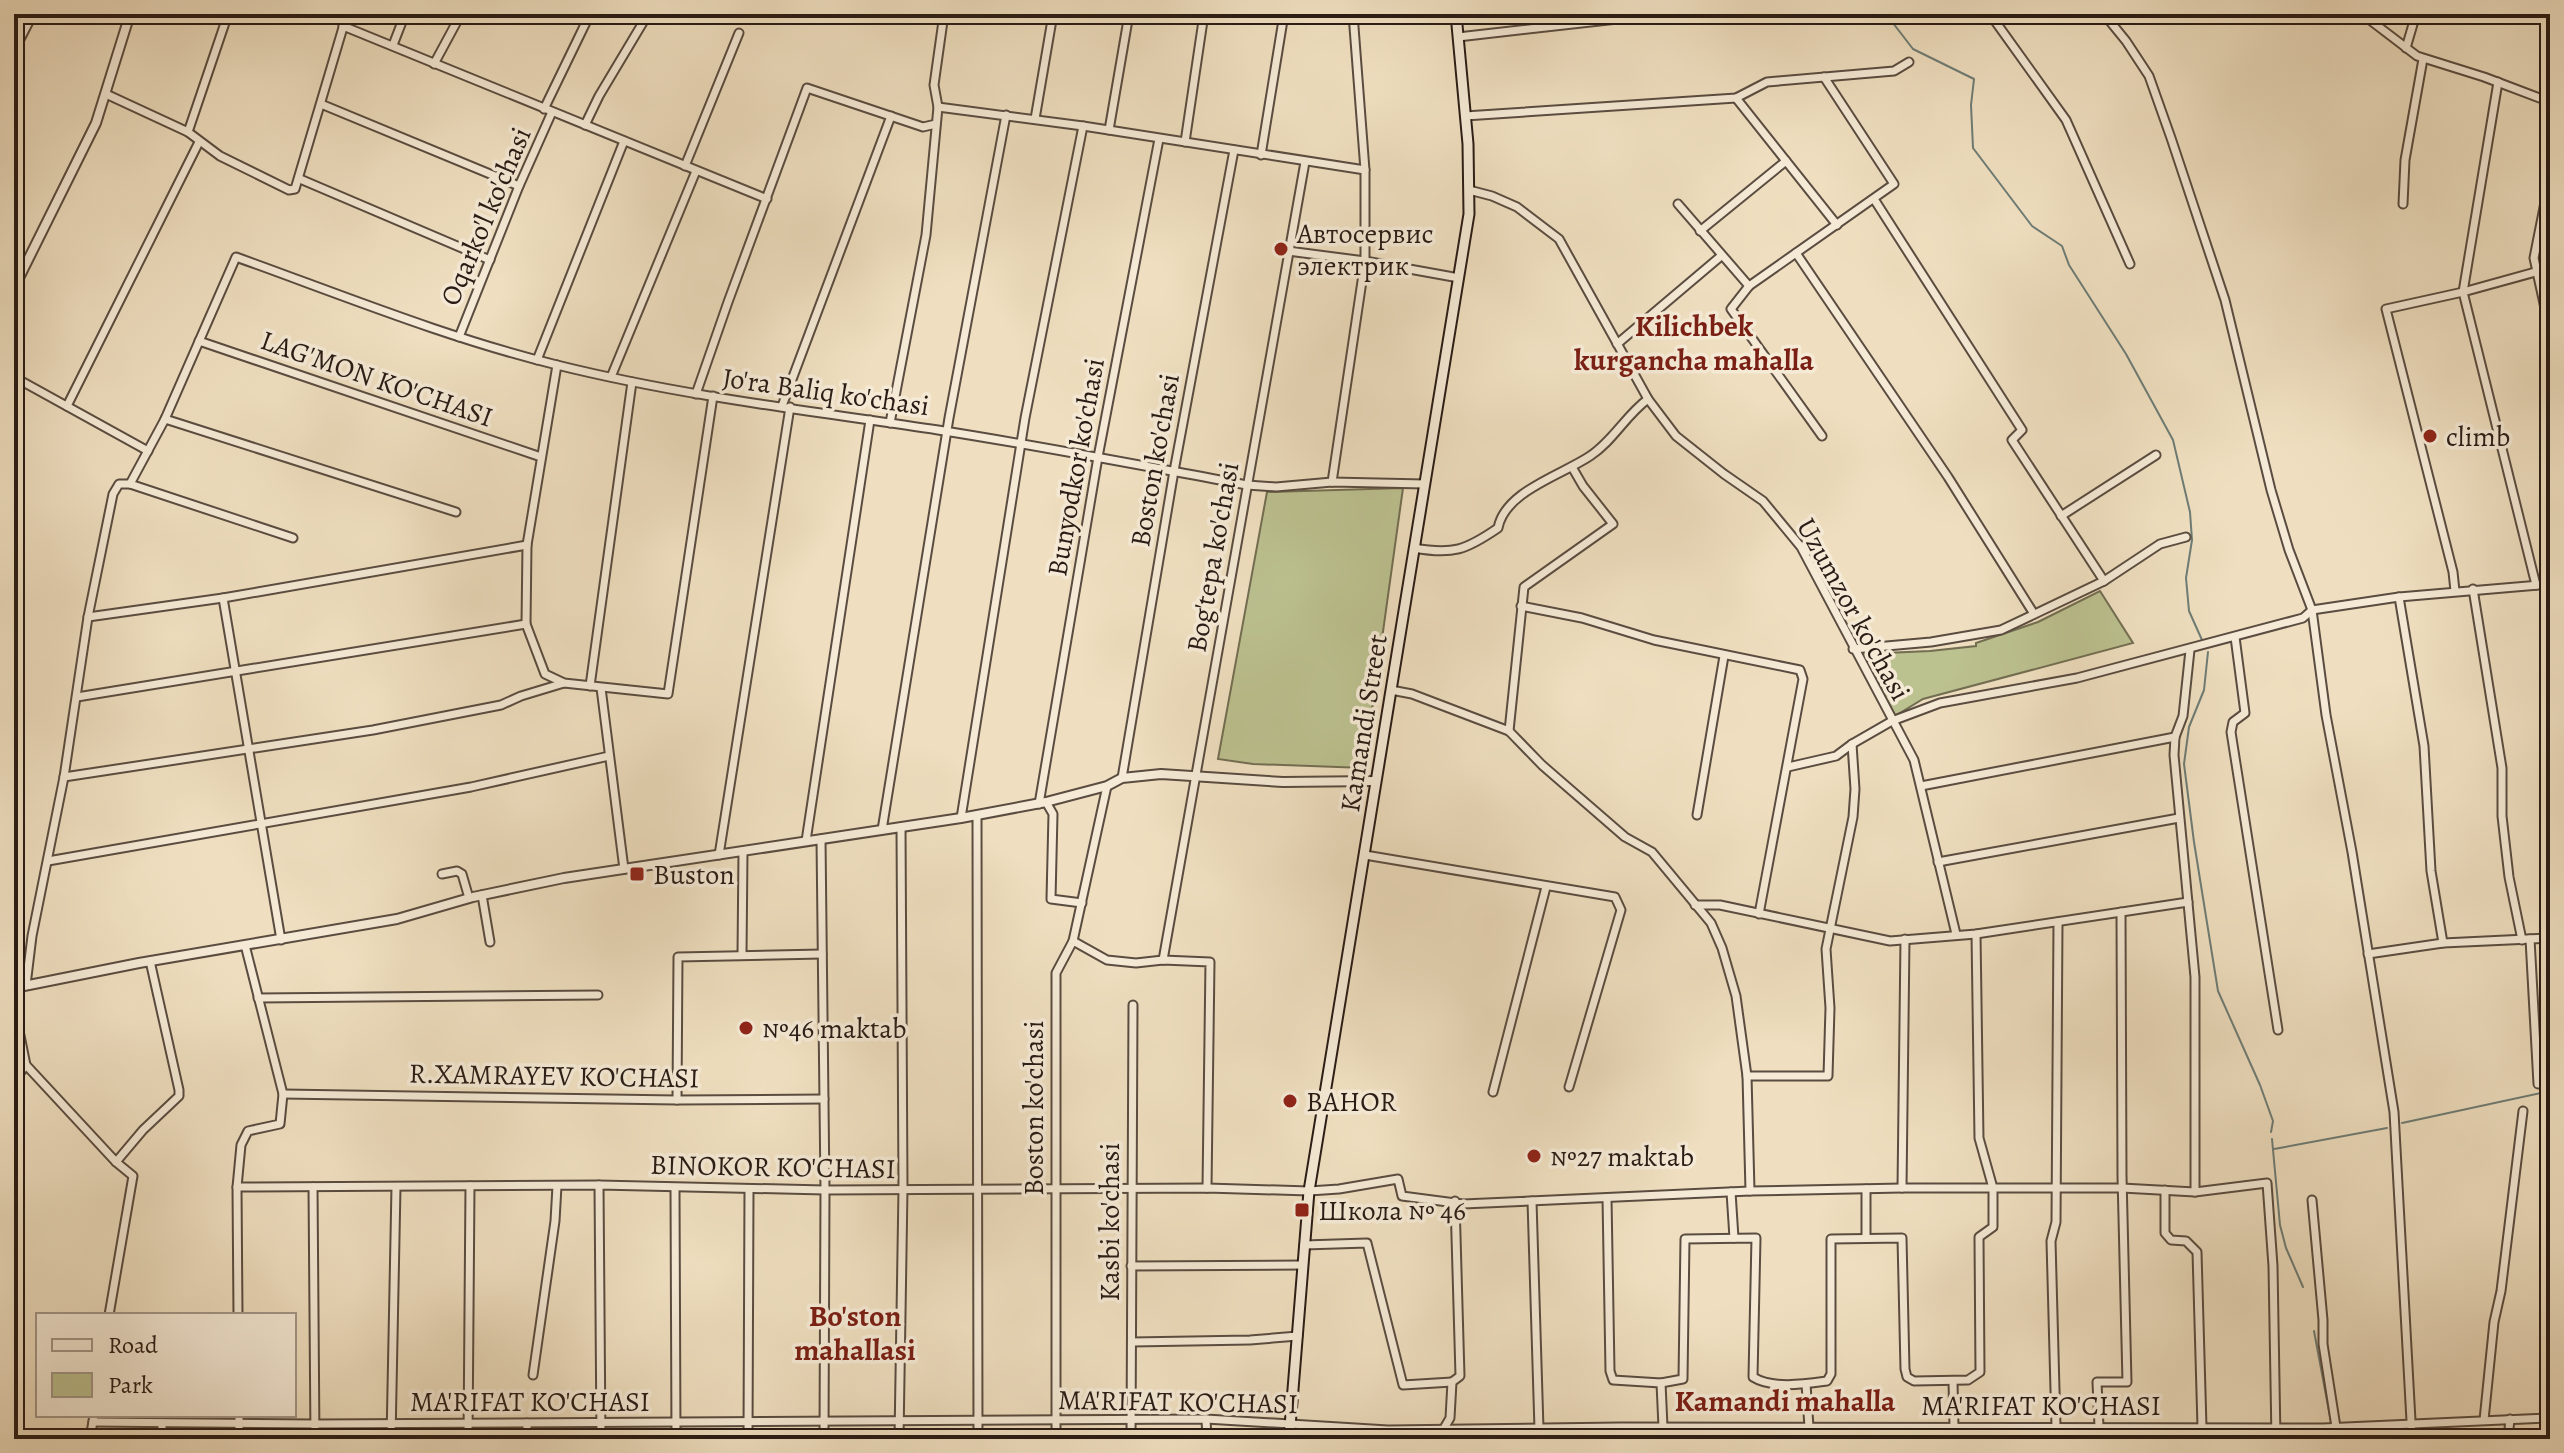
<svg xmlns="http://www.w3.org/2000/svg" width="2564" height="1453" font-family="Alegreya,serif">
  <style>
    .green { fill: #bcc190; stroke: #726e52; stroke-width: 2 }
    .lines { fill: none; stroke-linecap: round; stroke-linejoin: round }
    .stream { stroke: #6d7c75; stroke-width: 2 }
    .minor-casing { stroke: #5a4c40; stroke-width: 11 }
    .tertiary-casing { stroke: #5a4c40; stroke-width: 12 }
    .secondary-casing { stroke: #291b15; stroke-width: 13 }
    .minor { stroke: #f5ead6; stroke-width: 7 }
    .tertiary { stroke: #f5ead6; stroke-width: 8 }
    .secondary { stroke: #f5ead6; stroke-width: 9 }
    .poi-dot { fill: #8f2418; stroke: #f5ead6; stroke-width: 3 }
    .labels { text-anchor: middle; stroke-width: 7; stroke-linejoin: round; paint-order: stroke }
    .street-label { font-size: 28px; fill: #291b15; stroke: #f5ead6 }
    .poi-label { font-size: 28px; fill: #291b15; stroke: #f5ead6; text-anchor: start }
    .neighbourhood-label { font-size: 30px; font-weight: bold; fill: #7a1f14; stroke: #f5ead6 }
  </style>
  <rect width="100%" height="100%" fill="#efdfc0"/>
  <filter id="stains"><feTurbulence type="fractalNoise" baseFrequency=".0025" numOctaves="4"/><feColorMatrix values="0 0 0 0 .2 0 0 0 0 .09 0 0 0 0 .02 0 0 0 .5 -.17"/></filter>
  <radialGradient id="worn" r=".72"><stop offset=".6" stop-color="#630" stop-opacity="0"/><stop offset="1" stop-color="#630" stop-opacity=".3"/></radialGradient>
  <g class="green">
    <polygon points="1403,488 1364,768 1253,764 1218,759 1267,492"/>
    <polygon points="2100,591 2133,643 1923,699 1895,716 1863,654 1930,651 1976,646 1976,643 2038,622"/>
  </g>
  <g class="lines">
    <g class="stream">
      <polyline points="1886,14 1913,49 1974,79 1971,105 1973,148 2032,226 2062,246 2069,265 2126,354 2173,440 2190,512 2192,540 2186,578 2189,611 2202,640"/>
      <polyline points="2208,652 2204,690 2189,727 2184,764 2194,842 2218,991 2260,1085 2273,1121 2271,1132"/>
      <polyline points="2402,1123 2550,1091"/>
      <polyline points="2272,1139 2280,1225 2286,1248 2303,1287"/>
      <polyline points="2274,1149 2387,1128"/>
      <polyline points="2314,1331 2331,1422"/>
      <polyline points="2333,1434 2334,1439"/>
    </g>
    <g class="minor-casing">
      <g id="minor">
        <polyline points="1990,14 2066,120 2130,264"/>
        <polyline points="2104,14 2126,41 2149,76 2171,138 2225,300 2271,490 2289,550 2312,610 2326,715 2352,852 2394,1112 2412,1439"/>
        <polyline points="2362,14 2417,56 2484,77 2550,102"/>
        <polyline points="343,26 767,199"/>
        <polyline points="1458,37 1662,14"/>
        <polyline points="393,45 405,14"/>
        <polyline points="2406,48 2416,14"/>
        <polyline points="14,51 33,14"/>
        <polyline points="434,64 461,14"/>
        <polyline points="2498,82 2463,292 2536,585"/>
        <polyline points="106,94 188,132 220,156 289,190 295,189 347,14"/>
        <polyline points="1736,98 1837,225"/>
        <polyline points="321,104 519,186"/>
        <polyline points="938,107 1083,126 1365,170"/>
        <polyline points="544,109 590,14"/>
        <polyline points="1465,116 1736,98 1767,82 1894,71 1909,62"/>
        <polyline points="1035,119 1053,14"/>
        <polyline points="585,125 599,96 648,14"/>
        <polyline points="1109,130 1129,14"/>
        <polyline points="188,132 228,14"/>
        <polyline points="1185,142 1204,14"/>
        <polyline points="1261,155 1284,14"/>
        <polyline points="685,166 739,33"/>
        <polyline points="2550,177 2534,258 2550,331"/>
        <polyline points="300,179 490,260"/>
        <polyline points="1469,190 1492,196 1517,207 1559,239 1648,399 1676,436 1724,474 1763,501 1801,547 1914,760 1956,934"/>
        <polyline points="1874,199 2022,430 2012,440 2104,581"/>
        <polyline points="1678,204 1749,286"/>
        <polyline points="2403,204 2405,160 2423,59"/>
        <polyline points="1700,231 1786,161"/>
        <polyline points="1288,251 1365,261 1459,278"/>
        <polyline points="1796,253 1948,477 2034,614"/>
        <polyline points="459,337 519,186 552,112"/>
        <polyline points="199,341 541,457"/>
        <polyline points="1617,344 1721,256"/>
        <polyline points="537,360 624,141"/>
        <polyline points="557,365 527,545 526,624 545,674 564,683 668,694 713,396"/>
        <polyline points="14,377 148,451"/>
        <polyline points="611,377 696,171"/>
        <polyline points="696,394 728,302 807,88 923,127 936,124"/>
        <polyline points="67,406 199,142"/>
        <polyline points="782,406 891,116"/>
        <polyline points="165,419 456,512"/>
        <polyline points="890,423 926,235 938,107 934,85 944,14"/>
        <polyline points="1822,436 1731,309 1749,286 1894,184 1824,77"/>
        <polyline points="1332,482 1365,261 1365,170 1353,14"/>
        <path d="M130,484L165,419L236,257C342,295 447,338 557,365C682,396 811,411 938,430C1041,446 1144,466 1247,485L1276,487L1332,482L1425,484"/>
        <polyline points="2061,516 2156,455"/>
        <path d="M1414,548C1453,555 1466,550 1498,528C1505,491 1562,475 1590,456C1613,441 1626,415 1648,399"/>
        <polyline points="2547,584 2550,605"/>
        <polyline points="2473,589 2502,768 2502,816 2509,877 2522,940"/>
        <polyline points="2455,591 2453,572 2386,309 2463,292 2550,268"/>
        <polyline points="2399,597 2424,746 2431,871 2443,943"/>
        <polyline points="1521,606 1582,618 1654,640 1800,670 1803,679 1759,914"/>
        <polyline points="88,617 223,598"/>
        <polyline points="2235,637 2245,713 2233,722 2231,732 2278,1030"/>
        <polyline points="1853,649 1931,642 2001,630 2104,581 2160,544 2186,537"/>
        <polyline points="2190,650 2183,716 2175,737 2174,755 2195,977 2195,1192"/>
        <polyline points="590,686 632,382"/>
        <polyline points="601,688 624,869"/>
        <polyline points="1391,690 1412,694 1509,731 1542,765 1625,837 1652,852 1711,923 1722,948 1736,996 1747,1076 1750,1191"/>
        <polyline points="77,697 526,624"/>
        <polyline points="1509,731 1524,587 1613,524 1583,486 1572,467"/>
        <polyline points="1788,767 1836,756 1852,744 1892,721 1940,703 2077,678 2303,618 2312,610 2399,597 2550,584"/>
        <polyline points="64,777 373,730 501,705 521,696 564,683"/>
        <polyline points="1122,778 1174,471 1234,150"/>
        <polyline points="1921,786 2175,737"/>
        <polyline points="1046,802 1053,814 1051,899 1082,903"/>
        <polyline points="1039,804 1098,457 1159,139"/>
        <polyline points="977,815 978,1439"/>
        <polyline points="1697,815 1724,656"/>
        <polyline points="961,818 1025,418 1083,126"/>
        <polyline points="882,830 949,418 1006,115"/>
        <polyline points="821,839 825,1190 824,1439"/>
        <polyline points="806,841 870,420"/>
        <polyline points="719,855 790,407"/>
        <polyline points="1365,855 1615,897 1621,910 1569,1087"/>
        <polyline points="48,861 471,787 609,756"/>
        <polyline points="1938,862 2179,818"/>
        <polyline points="442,874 457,871 462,874 469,898"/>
        <polyline points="482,895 490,942"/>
        <polyline points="1695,905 1720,905 1890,941 1976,934 2188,902"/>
        <polyline points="2530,939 2538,1084"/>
        <polyline points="281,940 223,598 527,545"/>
        <polyline points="1073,941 1107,960 1136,963 1163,960 1210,962 1207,1188"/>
        <polyline points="2368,954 2443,943 2550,938"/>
        <polyline points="742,955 743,851"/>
        <polyline points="1163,960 1305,162"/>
        <polyline points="26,985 32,936 64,777 88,617 113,494 119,484 130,484 293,538"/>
        <polyline points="258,998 598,995"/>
        <polyline points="14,1006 26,1065 116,1162 133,1176 109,1315"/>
        <polyline points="1747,1076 1828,1076 1830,1008 1826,949 1853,817 1855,789 1852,744"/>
        <polyline points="14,1081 26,1065"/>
        <polyline points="1493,1092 1546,887"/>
        <polyline points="283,1094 677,1100 824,1099"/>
        <polyline points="677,1100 678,957 822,954"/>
        <polyline points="116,1162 143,1130 179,1096 179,1090 150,961"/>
        <polyline points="599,1185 601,1439"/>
        <polyline points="237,1187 599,1185 825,1190 1207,1188 1309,1191 1339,1189 1398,1179 1402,1196 1463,1204 1750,1191 1902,1188 2122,1188 2195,1192 2267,1183 2273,1266 2276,1439"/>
        <polyline points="313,1187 315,1439"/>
        <polyline points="675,1188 676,1439"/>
        <polyline points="1902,1188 1905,939"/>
        <polyline points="1866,1189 1866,1238"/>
        <polyline points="2165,1190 2165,1233 2171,1240 2186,1241 2197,1252 2202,1427"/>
        <polyline points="1731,1192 1734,1238"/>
        <path d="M1607,1198L1610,1371L1613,1380L1661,1383L1683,1379L1685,1239L1756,1238L1753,1377C1772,1389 1805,1384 1827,1381L1831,1374V1239L1902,1238L1905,1369L1907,1377L1914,1381L1968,1380L1980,1372L1979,1237L1993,1227V1188L1979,1138L1976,934"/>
        <polyline points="2312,1200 2323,1320 2323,1344 2336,1427"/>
        <polyline points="1532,1201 1539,1429"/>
        <polyline points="1304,1245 1367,1243 1403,1385 1452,1382"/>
        <polyline points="1131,1266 1302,1265"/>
        <polyline points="238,1315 237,1187 241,1145 248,1131 280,1124 283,1094 245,945"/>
        <polyline points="1132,1342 1250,1340 1298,1336"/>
        <polyline points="533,1375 555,1221 557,1186"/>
        <polyline points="1953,1381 1954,1427"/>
        <polyline points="1661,1383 1663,1427"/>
        <polyline points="1806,1384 1809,1427"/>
        <polyline points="239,1415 239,1439"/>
        <polyline points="1206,1419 1207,1439"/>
        <polyline points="2484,1420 2494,1322 2501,1291 2523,1111"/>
        <polyline points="93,1422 315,1424 1206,1419 1388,1430 1620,1427 2323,1428 2550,1418"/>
        <polyline points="162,1423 162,1439"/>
        <polyline points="527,1423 527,1439"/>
        <polyline points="2056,1427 2051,1241 2056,1222 2058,922"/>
        <polyline points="2099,1427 2097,1382 2127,1382 2122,1176 2121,912"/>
        <polyline points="90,1439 94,1415"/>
        <polyline points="391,1439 396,1187"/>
        <polyline points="468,1439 470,1186"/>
        <polyline points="748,1439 749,1189"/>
        <polyline points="899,1439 903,1189 901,827"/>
        <polyline points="1056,1439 1056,973 1073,941 1107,786"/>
        <polyline points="1131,1439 1133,1005"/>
        <polyline points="1443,1439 1443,1430 1450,1418 1452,1382 1460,1376 1455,1201"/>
        <polyline points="2508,1439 2510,1419"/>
      </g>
    </g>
    <g class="tertiary-casing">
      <g id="tertiary">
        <polyline points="14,288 96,123 130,14"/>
        <polyline points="14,988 139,963 397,919 473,897 564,878 961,818 1046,802 1107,786 1122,778 1161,774 1283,782 1376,781"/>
      </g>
    </g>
    <g class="secondary-casing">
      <polyline id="secondary" points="1289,1439 1309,1191 1469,214 1468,144 1456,14"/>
    </g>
    <use href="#minor" class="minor"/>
    <use href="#tertiary" class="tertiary"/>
    <use href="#secondary" class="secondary"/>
  </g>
  <g class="poi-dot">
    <circle cx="1281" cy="249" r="8"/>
    <circle cx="2430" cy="436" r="8"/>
    <rect x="629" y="866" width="16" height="16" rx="4"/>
    <circle cx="746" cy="1028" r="8"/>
    <circle cx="1290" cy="1101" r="8"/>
    <circle cx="1534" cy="1156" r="8"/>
    <rect x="1294" y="1202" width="16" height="16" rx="4"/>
  </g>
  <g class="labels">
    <g class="street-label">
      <text transform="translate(485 216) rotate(-67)" y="10">Oqarko'l ko'chasi</text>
      <text transform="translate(377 378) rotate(19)" y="10">LAG'MON KO'CHASI</text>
      <text transform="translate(826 391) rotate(8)" y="10">Jo'ra Baliq ko'chasi</text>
      <text transform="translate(1154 460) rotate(-80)" y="10">Boston ko'chasi</text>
      <text transform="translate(1075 467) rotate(-80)" y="10">Bunyodkor ko'chasi</text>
      <text transform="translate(1212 557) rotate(-80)" y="10">Bog'tepa ko'chasi</text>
      <text transform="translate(1854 609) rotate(61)" y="10">Uzumzor ko'chasi</text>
      <text transform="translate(1363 723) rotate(-81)" y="10">Kamandi Street</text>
      <text transform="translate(554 1075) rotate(1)" y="10">R.XAMRAYEV KO'CHASI</text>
      <text transform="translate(1033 1108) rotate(-90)" y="10">Boston ko'chasi</text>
      <text transform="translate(773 1166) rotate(1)" y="10">BINOKOR KO'CHASI</text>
      <text transform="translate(1109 1222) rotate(-90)" y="10">Kasbi ko'chasi</text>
      <text x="530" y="1411">MA'RIFAT KO'CHASI</text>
      <text transform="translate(1178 1401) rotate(1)" y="10">MA'RIFAT KO'CHASI</text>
      <text x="2041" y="1415">MA'RIFAT KO'CHASI</text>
    </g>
    <g class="poi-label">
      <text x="1297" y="243">Автосервис<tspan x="1297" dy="32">электрик</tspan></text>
      <text x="2446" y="446">climb</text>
      <text x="653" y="884">Buston</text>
      <text x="762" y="1038">№46 maktab</text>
      <text x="1306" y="1111">BAHOR</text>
      <text x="1550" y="1166">№27 maktab</text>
      <text x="1318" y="1220">Школа № 46</text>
    </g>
    <g class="neighbourhood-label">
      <text x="1694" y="336">Kilichbek<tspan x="1694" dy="34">kurgancha mahalla</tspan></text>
      <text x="855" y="1326">Bo'ston<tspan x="855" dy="34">mahallasi</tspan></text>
      <text x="1785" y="1411">Kamandi mahalla</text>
    </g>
  </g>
  <rect width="2564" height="1453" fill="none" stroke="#efdfc0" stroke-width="48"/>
  <rect x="16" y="16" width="2532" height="1421" fill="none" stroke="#291b15" stroke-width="4"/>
  <rect x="24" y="24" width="2516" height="1405" fill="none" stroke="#291b15" stroke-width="2"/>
  <rect x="36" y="1313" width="260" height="104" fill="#f5ead6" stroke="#a39789" stroke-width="2"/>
  <rect x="52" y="1339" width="40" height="12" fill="#f5ead6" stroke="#a39789" stroke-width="2"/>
  <text x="108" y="1353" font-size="24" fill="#291b15">Road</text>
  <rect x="52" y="1373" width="40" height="24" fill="#bcc190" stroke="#a39789" stroke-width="2"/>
  <text x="108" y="1393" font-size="24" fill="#291b15">Park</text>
  <rect width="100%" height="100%" filter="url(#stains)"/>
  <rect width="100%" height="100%" fill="url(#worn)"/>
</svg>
